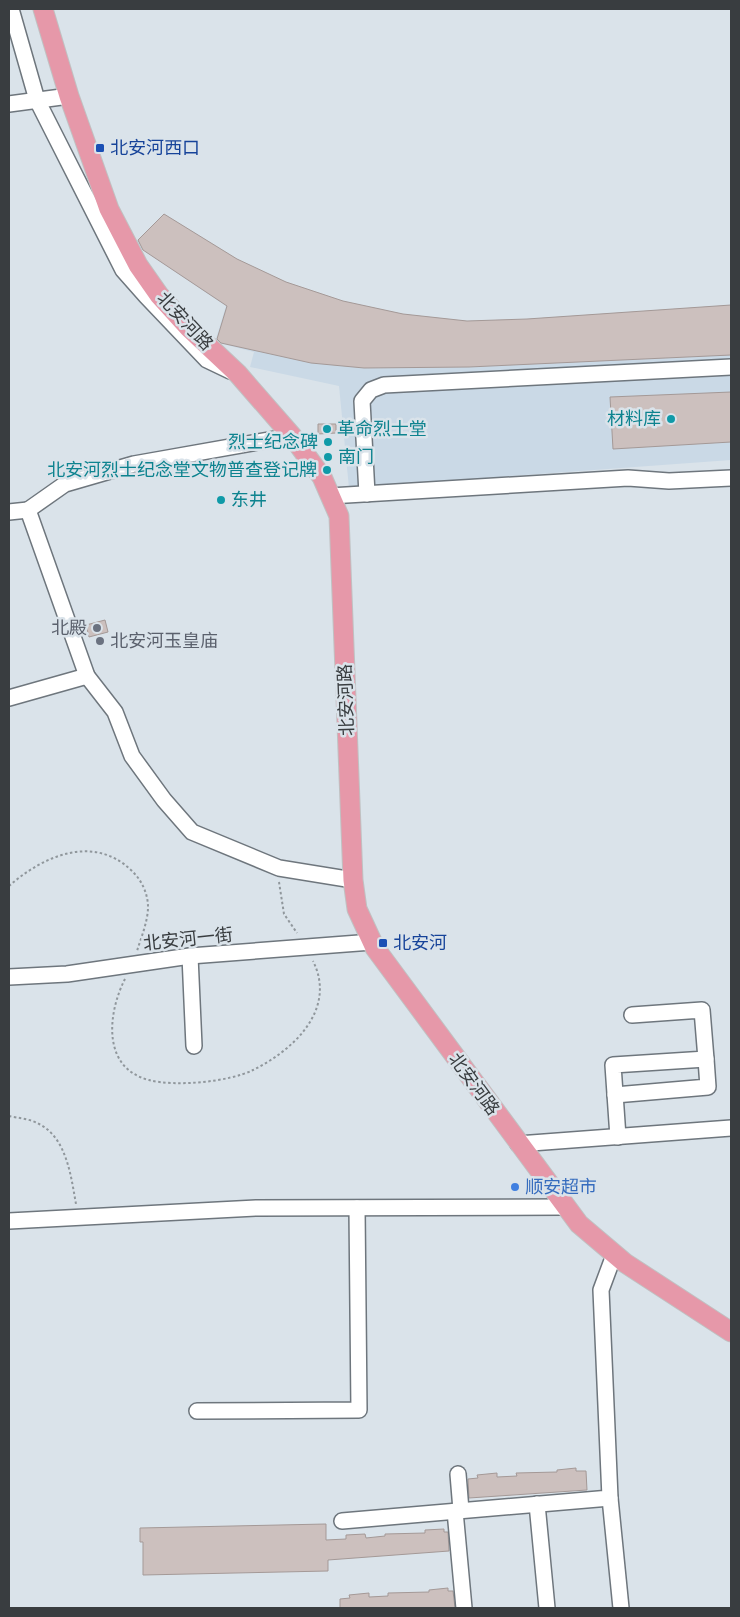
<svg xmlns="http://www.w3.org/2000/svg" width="740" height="1617" font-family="'Archivo Narrow','Noto Sans SC',sans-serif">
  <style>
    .built { fill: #cad9e6 }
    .building { fill: #ccc0be; stroke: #a49997 }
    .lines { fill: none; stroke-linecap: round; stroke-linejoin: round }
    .minor-casing { stroke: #6e767d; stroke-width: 18 }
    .major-casing { stroke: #c0c1c2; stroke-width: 21 }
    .path { stroke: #90979c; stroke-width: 2; stroke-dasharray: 2.5 2.5; stroke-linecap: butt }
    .minor { stroke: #fff; stroke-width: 15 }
    .major { stroke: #e698a9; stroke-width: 19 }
    .transit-dot { fill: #1a4fb4; stroke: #dae3ea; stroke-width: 2 }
    .culture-dot { fill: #0f9aa8; stroke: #dae3ea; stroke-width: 2 }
    .worship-dot { fill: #6b7280; stroke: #dae3ea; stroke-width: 2 }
    .shop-dot { fill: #3f7fe0; stroke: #dae3ea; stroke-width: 2 }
    .labels { text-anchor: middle; stroke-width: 5; stroke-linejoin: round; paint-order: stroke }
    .transit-label { font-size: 18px; fill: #164399; stroke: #dae3ea; text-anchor: start }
    .street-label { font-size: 18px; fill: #393d40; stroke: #dae3ea }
    .culture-label { font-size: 18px; fill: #0d838f; stroke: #dae3ea; text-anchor: end }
    .worship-label { font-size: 18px; fill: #5b616d; stroke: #dae3ea; text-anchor: end }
    .shop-label { font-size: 18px; fill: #366cbe; stroke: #dae3ea; text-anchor: start }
  </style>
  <rect width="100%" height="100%" fill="#dae3ea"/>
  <polygon class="built" points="164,214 237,259 286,282 343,301 403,314 467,321 527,319 731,305 731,460 349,488 339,386 250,367 254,352 215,342 226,306 134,244"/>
  <g class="building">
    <polygon points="164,214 237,259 286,282 343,301 403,314 467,321 527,319 731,305 731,355 469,367 364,368 311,363 221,343 217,339 227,306 143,250 138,240"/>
    <polygon points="731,392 731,442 613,449 610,397"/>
    <polygon points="318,424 336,424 336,433 318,434"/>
    <polygon points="105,620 108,632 89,637 86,625"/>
    <polygon points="576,1468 576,1471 586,1471 587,1490 469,1498 468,1479 478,1478 477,1475 497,1473 497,1477 517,1476 516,1473 557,1472 557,1470"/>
    <polygon points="326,1524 326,1540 346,1539 346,1535 365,1534 366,1538 385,1536 385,1534 425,1533 425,1530 444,1529 444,1532 448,1532 449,1551 328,1560 328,1571 143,1575 143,1542 140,1542 140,1528"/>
    <polygon points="448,1588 448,1591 453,1591 455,1608 340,1608 340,1599 350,1598 349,1595 369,1593 369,1597 388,1596 388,1593 429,1592 429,1590"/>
  </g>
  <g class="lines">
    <g class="minor-casing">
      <g id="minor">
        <polyline points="11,9 37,100 123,270 146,296 207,360 230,371"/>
        <polyline points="9,104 69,96"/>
        <polyline points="292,436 134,464 65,484 28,510 87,676 115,712 132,756 164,800 192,832 279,868 353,880"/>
        <polyline points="367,494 362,401 371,390 384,385 731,367"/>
        <polyline points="330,496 628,478 669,481 731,478"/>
        <polyline points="9,512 28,510"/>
        <polyline points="9,698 87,676"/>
        <polyline points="190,956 194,1046"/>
        <polyline points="9,977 67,974 190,956 372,942"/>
        <polyline points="615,1095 708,1087 706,1059"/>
        <polyline points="618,1137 613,1065 706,1059 702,1010 632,1015"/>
        <polyline points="518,1144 731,1128"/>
        <polyline points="9,1221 256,1208 566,1207"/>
        <polyline points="197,1411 359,1410 357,1208"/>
        <polyline points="458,1474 461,1510"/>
        <polyline points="610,1498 621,1608"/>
        <polyline points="537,1504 547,1608"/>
        <polyline points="455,1511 464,1608"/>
        <polyline points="342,1521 610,1498 601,1290 614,1255"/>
      </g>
    </g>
    <g class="major-casing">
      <polyline id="major" points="43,9 69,96 109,209 138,265 159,295 189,328 238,374 292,436 322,477 339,516 353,880 357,909 375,948 579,1224 625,1263 731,1332"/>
    </g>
    <g class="path">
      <polyline points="279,882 284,914 297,933"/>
      <path d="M9,886C43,856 93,834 131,870C141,879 148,893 148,907C148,921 141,938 137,951"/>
      <path d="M125,979C108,1012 101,1068 149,1080C175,1087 229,1082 253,1070C294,1050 337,1009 313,961"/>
      <path d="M9,1116C18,1118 31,1119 39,1124C67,1138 71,1177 76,1204"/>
    </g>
    <use href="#minor" class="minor"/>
    <use href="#major" class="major"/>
  </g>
  <g class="transit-dot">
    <rect x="95" y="143" width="10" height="10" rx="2.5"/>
    <rect x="378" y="938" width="10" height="10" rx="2.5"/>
  </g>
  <g class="culture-dot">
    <circle cx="671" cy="419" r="5"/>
    <circle cx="327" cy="429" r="5"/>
    <circle cx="328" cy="442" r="5"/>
    <circle cx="328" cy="457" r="5"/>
    <circle cx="327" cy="470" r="5"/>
    <circle cx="221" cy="500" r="5"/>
  </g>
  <g class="worship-dot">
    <circle cx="97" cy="628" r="5"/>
    <circle cx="100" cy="641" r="5"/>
  </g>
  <circle class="shop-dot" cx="515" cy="1187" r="5"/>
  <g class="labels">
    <g class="transit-label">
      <text x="110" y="154">北安河西口</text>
      <text x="393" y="949">北安河</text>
    </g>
    <g class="street-label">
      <text transform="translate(185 321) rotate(47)" y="6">北安河路</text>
      <text transform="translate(346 700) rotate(-92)" y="6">北安河路</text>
      <text transform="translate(188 939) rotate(-6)" y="6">北安河一街</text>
      <text transform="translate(474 1084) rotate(54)" y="6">北安河路</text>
    </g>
    <g class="culture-label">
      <text x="661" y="425">材料库</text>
      <text x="337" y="435" text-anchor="start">革命烈士堂</text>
      <text x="318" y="448">烈士纪念碑</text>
      <text x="338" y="463" text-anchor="start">南门</text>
      <text x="317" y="476">北安河烈士纪念堂文物普查登记牌</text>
      <text x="231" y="506" text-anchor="start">东井</text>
    </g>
    <g class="worship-label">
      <text x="87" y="634">北殿</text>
      <text x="110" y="647" text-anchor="start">北安河玉皇庙</text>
    </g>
    <g class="shop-label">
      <text x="525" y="1193">顺安超市</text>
    </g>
  </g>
  <rect width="740" height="1617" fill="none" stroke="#393d40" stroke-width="20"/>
</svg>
